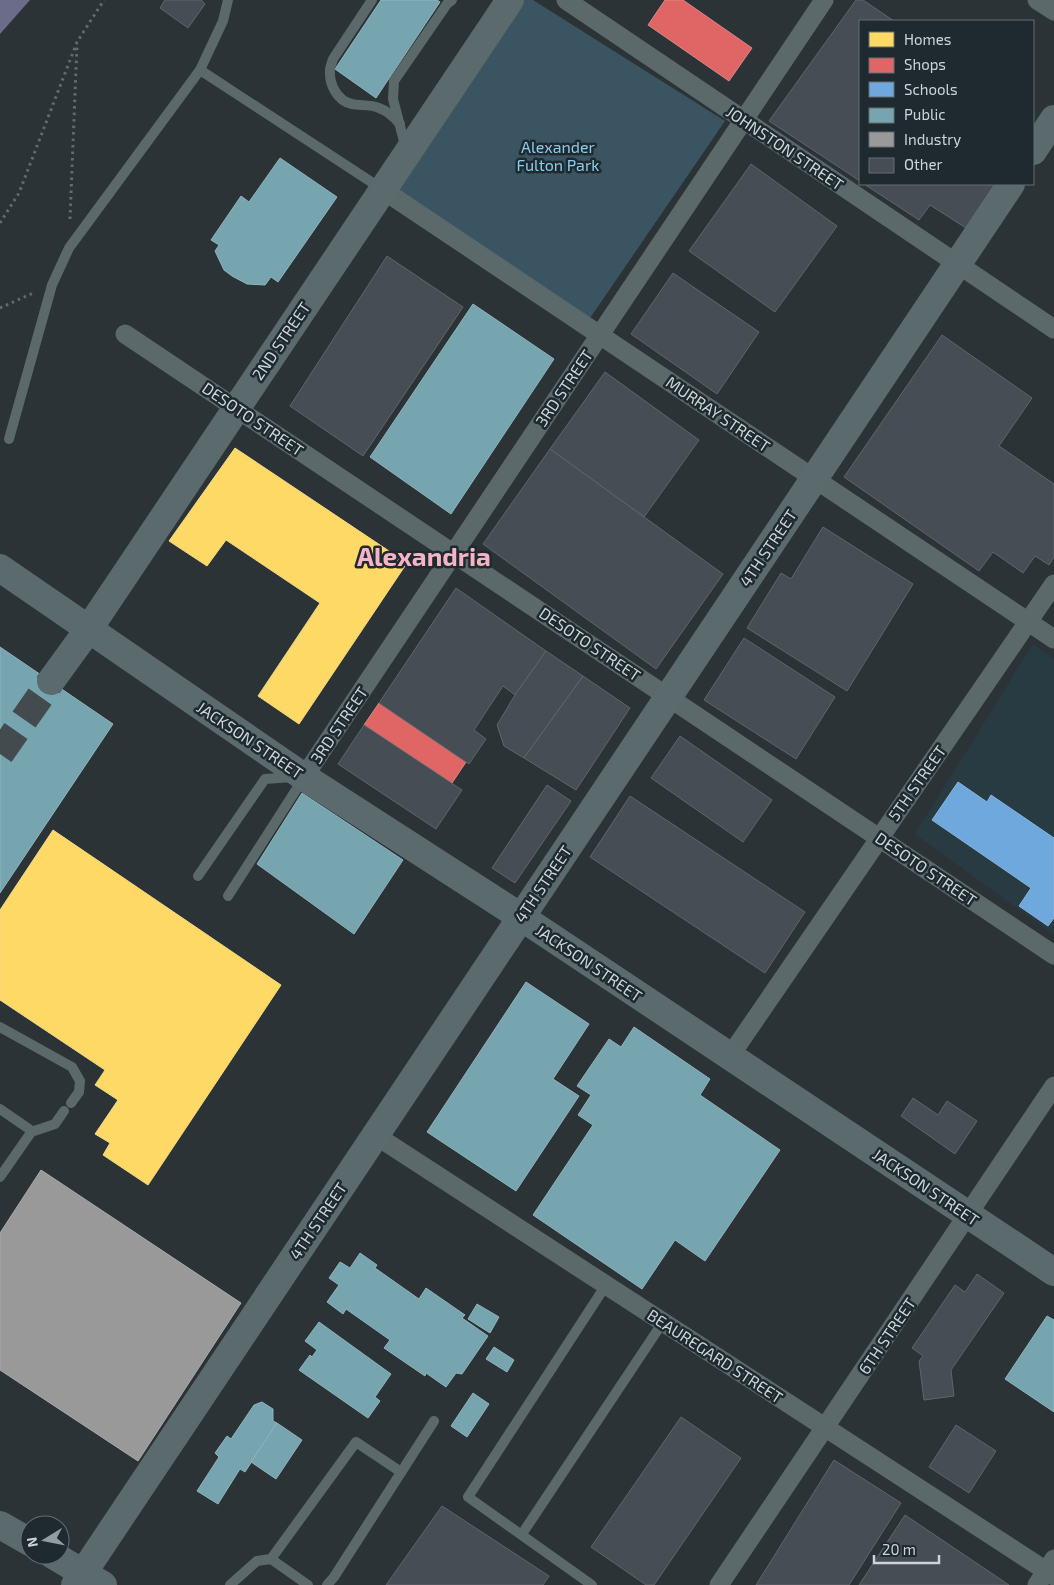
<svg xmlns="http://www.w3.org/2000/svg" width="1054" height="1585" font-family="'Exo 2',sans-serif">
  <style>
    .built { fill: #283b43 }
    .green { fill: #3a5561 }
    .water { fill: #6a6c89 }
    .homes { fill: #ffd966; stroke: #f0d888 }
    .shops { fill: #e06666; stroke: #da8788 }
    .schools { fill: #6fa8dc; stroke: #8bb5db }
    .public { fill: #76a5af; stroke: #90b3bb }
    .industry { fill: #999; stroke: #a8abac }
    .building { fill: #464d54; stroke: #606569 }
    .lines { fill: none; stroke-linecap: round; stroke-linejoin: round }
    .secondary-tunnel { stroke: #434b4e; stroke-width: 28; stroke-dasharray: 28 14; stroke-linecap: butt }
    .path { stroke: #616c6d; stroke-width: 3; stroke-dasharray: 2.5 4; stroke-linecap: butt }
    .service { stroke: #5b696a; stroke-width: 10 }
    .minor { stroke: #5b696a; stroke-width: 19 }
    .secondary { stroke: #5b6a6d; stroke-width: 28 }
    .labels { text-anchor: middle; stroke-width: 5; stroke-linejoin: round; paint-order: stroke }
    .park-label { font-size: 16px; fill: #8ccceb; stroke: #1e2a30 }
    .street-label { font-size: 16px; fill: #ccd4d8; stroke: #1e2a30 }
    .town-label { font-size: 26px; font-weight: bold; fill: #f6b3c5; stroke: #1e2a30 }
  </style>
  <rect width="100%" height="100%" fill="#2b3336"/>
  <polygon class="built" points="1033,644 1054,659 1054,935 915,834"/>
  <polygon class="green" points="517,0 533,0 725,121 588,321 387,189"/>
  <polygon class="water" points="0,0 30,0 0,34"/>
  <g class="homes">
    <polygon points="235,448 407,563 299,724 258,696 320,603 226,540 207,566 169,541"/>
    <polygon points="53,830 281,985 148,1185 103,1155 110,1143 95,1134 118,1100 95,1085 105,1070 0,1000 0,910"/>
  </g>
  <g class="shops">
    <polygon points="665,0 683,0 752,48 729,81 648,25"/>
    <polygon points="379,703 466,762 452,783 364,725"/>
  </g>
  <polygon class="schools" points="958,782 987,802 991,795 1054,838 1054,918 1048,926 1019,906 1031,888 932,820"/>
  <g class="public">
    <polygon points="381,0 437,0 440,2 376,98 335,69"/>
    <polygon points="280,158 337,197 278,282 271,277 265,285 247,284 232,276 224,270 215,251 219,245 211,240 241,196 249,202"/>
    <polygon points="473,304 554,359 451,514 370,457"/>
    <polygon points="0,647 113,724 0,893"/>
    <polygon points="302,793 403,860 354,934 257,864"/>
    <polygon points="526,982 589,1024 553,1079 579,1096 516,1191 427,1132"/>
    <polygon points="634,1027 710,1079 700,1095 780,1150 705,1261 675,1240 642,1289 533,1215 593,1125 578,1115 591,1095 577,1086 609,1039 621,1047"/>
    <polygon points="360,1253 377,1265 375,1268 419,1299 426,1288 465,1315 462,1318 488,1336 462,1374 456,1373 446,1387 426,1373 425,1376 384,1348 390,1340 346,1309 343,1314 327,1302 339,1285 329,1278 340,1262 350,1268"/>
    <polygon points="477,1304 499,1317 490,1333 468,1319"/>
    <polygon points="1047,1316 1054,1320 1054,1412 1005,1379"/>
    <polygon points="319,1322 391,1374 375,1397 380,1401 368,1418 299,1370 310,1355 312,1357 317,1350 305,1341"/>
    <polygon points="494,1347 514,1360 507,1372 486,1359"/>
    <polygon points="473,1393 489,1404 467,1437 451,1426"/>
    <polygon points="262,1402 273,1409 273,1421 277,1423 245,1472 240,1469 218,1504 197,1491 219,1457 215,1453 227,1436 231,1439 254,1405"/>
    <polygon points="277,1423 302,1440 276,1479 251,1462"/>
  </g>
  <polygon class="industry" points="41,1170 241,1303 138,1461 0,1370 0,1233"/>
  <g class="building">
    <polygon points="165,0 201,0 205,4 188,28 160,8"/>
    <polygon points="856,0 863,0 894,21 860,21 860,181 769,121"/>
    <polygon points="751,164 837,226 775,312 689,251"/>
    <polygon points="864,184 995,184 966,228 930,205 919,220"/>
    <polygon points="387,256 463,307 363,456 290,406"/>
    <polygon points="673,273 759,332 717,394 631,334"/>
    <polygon points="942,335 1032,398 999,446 1054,484 1054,557 1049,565 1035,556 1023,573 993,552 979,571 844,477"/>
    <polygon points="605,372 699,440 644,517 550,449"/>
    <polygon points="550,449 723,574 656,669 483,544"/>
    <polygon points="823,527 913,584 847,691 747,628 781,573 791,579"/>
    <polygon points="456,588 546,651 515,695 503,686 474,730 486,739 469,764 379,703"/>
    <polygon points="744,638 835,697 796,759 704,700"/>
    <polygon points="546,651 583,676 524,758 504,746 497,725 515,695"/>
    <polygon points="583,676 630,708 576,790 524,758"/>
    <polygon points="364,725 462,790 436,829 338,764"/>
    <polygon points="680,736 772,800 743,842 651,778"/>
    <polygon points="547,785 571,801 515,883 492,868"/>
    <polygon points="630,796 805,912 765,973 590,857"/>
    <polygon points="913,1098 938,1115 947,1101 977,1121 955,1154 901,1116"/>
    <polygon points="977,1274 1004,1293 951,1370 954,1396 924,1400 919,1361 923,1356 912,1348 955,1285 965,1292"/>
    <polygon points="681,1417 741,1458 654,1585 646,1585 591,1547"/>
    <polygon points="956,1425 996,1451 969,1493 929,1467"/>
    <polygon points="834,1460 901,1503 849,1585 756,1585"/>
    <polygon points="442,1506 549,1576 543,1585 386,1585"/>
    <polygon points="905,1515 1009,1585 859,1585"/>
  </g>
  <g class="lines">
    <polyline class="secondary-tunnel" points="0,754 51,681"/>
    <g class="path">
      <polyline points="70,219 77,45"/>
      <polyline points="0,223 19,193 77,42 104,0"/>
      <polyline points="0,308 33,293"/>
    </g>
    <g class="service">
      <path d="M372,0L333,59C332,62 330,67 330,70C329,84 337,101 352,104C360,106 370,104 379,108C388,111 394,117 400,124"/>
      <polyline points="200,70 382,189"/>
      <polyline points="406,149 393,99 394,81 447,4 452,0"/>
      <polyline points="9,439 52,285 69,248 200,70 223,21 228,0"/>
      <polyline points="198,876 265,779 293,777"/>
      <polyline points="228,896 303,779"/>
      <polyline points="0,1027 72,1067 80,1081 79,1092 71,1103"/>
      <polyline points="0,1109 32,1131 0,1177"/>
      <polyline points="31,1132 55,1124 64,1111"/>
      <polyline points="522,1534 663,1322"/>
      <polyline points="271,1559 356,1442 401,1472"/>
      <polyline points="230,1585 257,1561 271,1559 308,1585"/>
      <polyline points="327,1585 334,1577 434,1421"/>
      <polyline points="592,1585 468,1497 606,1285"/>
    </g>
    <g class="minor">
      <polyline points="566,0 1054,329"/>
      <polyline points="1037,0 1054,11"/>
      <polyline points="383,190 1054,639"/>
      <polyline points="125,334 1054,955"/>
      <polyline points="304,777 824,0"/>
      <polyline points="730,1056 1054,584"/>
      <polyline points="375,1135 1054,1576"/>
      <polyline points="719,1585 1054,1086"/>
      <polyline points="1037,1585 1054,1559"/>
    </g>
    <g class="secondary">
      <polyline points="1033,151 1054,119"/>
      <polyline points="0,568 304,777 521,917 1054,1272"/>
      <polyline points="51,681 88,630 510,0"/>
      <polyline points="0,1525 30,1542"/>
      <polyline points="53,1555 103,1585"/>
      <polyline points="75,1585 1011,184"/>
    </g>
  </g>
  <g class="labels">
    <g class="park-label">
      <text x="558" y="153">Alexander<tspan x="558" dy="18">Fulton Park</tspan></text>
    </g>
    <g class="street-label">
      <text transform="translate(785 148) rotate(34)" y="6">JOHNSTON STREET</text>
      <text transform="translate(281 341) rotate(-56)" y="6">2ND STREET</text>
      <text transform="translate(564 388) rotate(-56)" y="6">3RD STREET</text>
      <text transform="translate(718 414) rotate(34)" y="6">MURRAY STREET</text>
      <text transform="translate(253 419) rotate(34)" y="6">DESOTO STREET</text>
      <text transform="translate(768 548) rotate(-56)" y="6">4TH STREET</text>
      <text transform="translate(590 644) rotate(34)" y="6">DESOTO STREET</text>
      <text transform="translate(339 725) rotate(-56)" y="6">3RD STREET</text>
      <text transform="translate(250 740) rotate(34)" y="6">JACKSON STREET</text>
      <text transform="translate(917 783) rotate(-55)" y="6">5TH STREET</text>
      <text transform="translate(926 869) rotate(34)" y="6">DESOTO STREET</text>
      <text transform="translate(543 884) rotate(-56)" y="6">4TH STREET</text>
      <text transform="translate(589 963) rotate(34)" y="6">JACKSON STREET</text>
      <text transform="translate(926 1187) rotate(34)" y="6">JACKSON STREET</text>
      <text transform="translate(318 1221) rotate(-56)" y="6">4TH STREET</text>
      <text transform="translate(887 1336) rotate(-56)" y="6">6TH STREET</text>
      <text transform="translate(715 1356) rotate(33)" y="6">BEAUREGARD STREET</text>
    </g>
    <g class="town-label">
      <text x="424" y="566">Alexandria</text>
    </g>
  </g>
  <rect x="859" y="20" width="175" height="165" fill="#1e2a30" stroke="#646e73"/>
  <rect x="869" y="32" width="25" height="15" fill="#ffd966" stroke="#646e73"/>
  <text x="904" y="45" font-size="15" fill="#ccd4d8">Homes</text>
  <rect x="869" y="58" width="25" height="15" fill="#e06666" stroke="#646e73"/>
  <text x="904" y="70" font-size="15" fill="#ccd4d8">Shops</text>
  <rect x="869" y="82" width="25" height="15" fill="#6fa8dc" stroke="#646e73"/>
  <text x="904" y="95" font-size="15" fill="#ccd4d8">Schools</text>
  <rect x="869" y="108" width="25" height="15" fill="#76a5af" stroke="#646e73"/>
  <text x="904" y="120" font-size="15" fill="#ccd4d8">Public</text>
  <rect x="869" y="132" width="25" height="15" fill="#999999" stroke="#646e73"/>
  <text x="904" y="145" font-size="15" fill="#ccd4d8">Industry</text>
  <rect x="869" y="158" width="25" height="15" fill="#464d54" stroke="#646e73"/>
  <text x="904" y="170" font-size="15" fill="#ccd4d8">Other</text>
  <g transform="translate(45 1540) rotate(260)"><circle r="24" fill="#1e2a30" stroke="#646e73"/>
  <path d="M0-4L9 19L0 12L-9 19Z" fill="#949c9f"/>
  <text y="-8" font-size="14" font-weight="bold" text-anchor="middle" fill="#ccd4d8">N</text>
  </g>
  <path d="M874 1555v8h65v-8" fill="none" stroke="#ccd4d8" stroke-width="2.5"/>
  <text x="882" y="1555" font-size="15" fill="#ccd4d8" stroke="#1e2a30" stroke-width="4" paint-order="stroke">20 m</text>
</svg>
